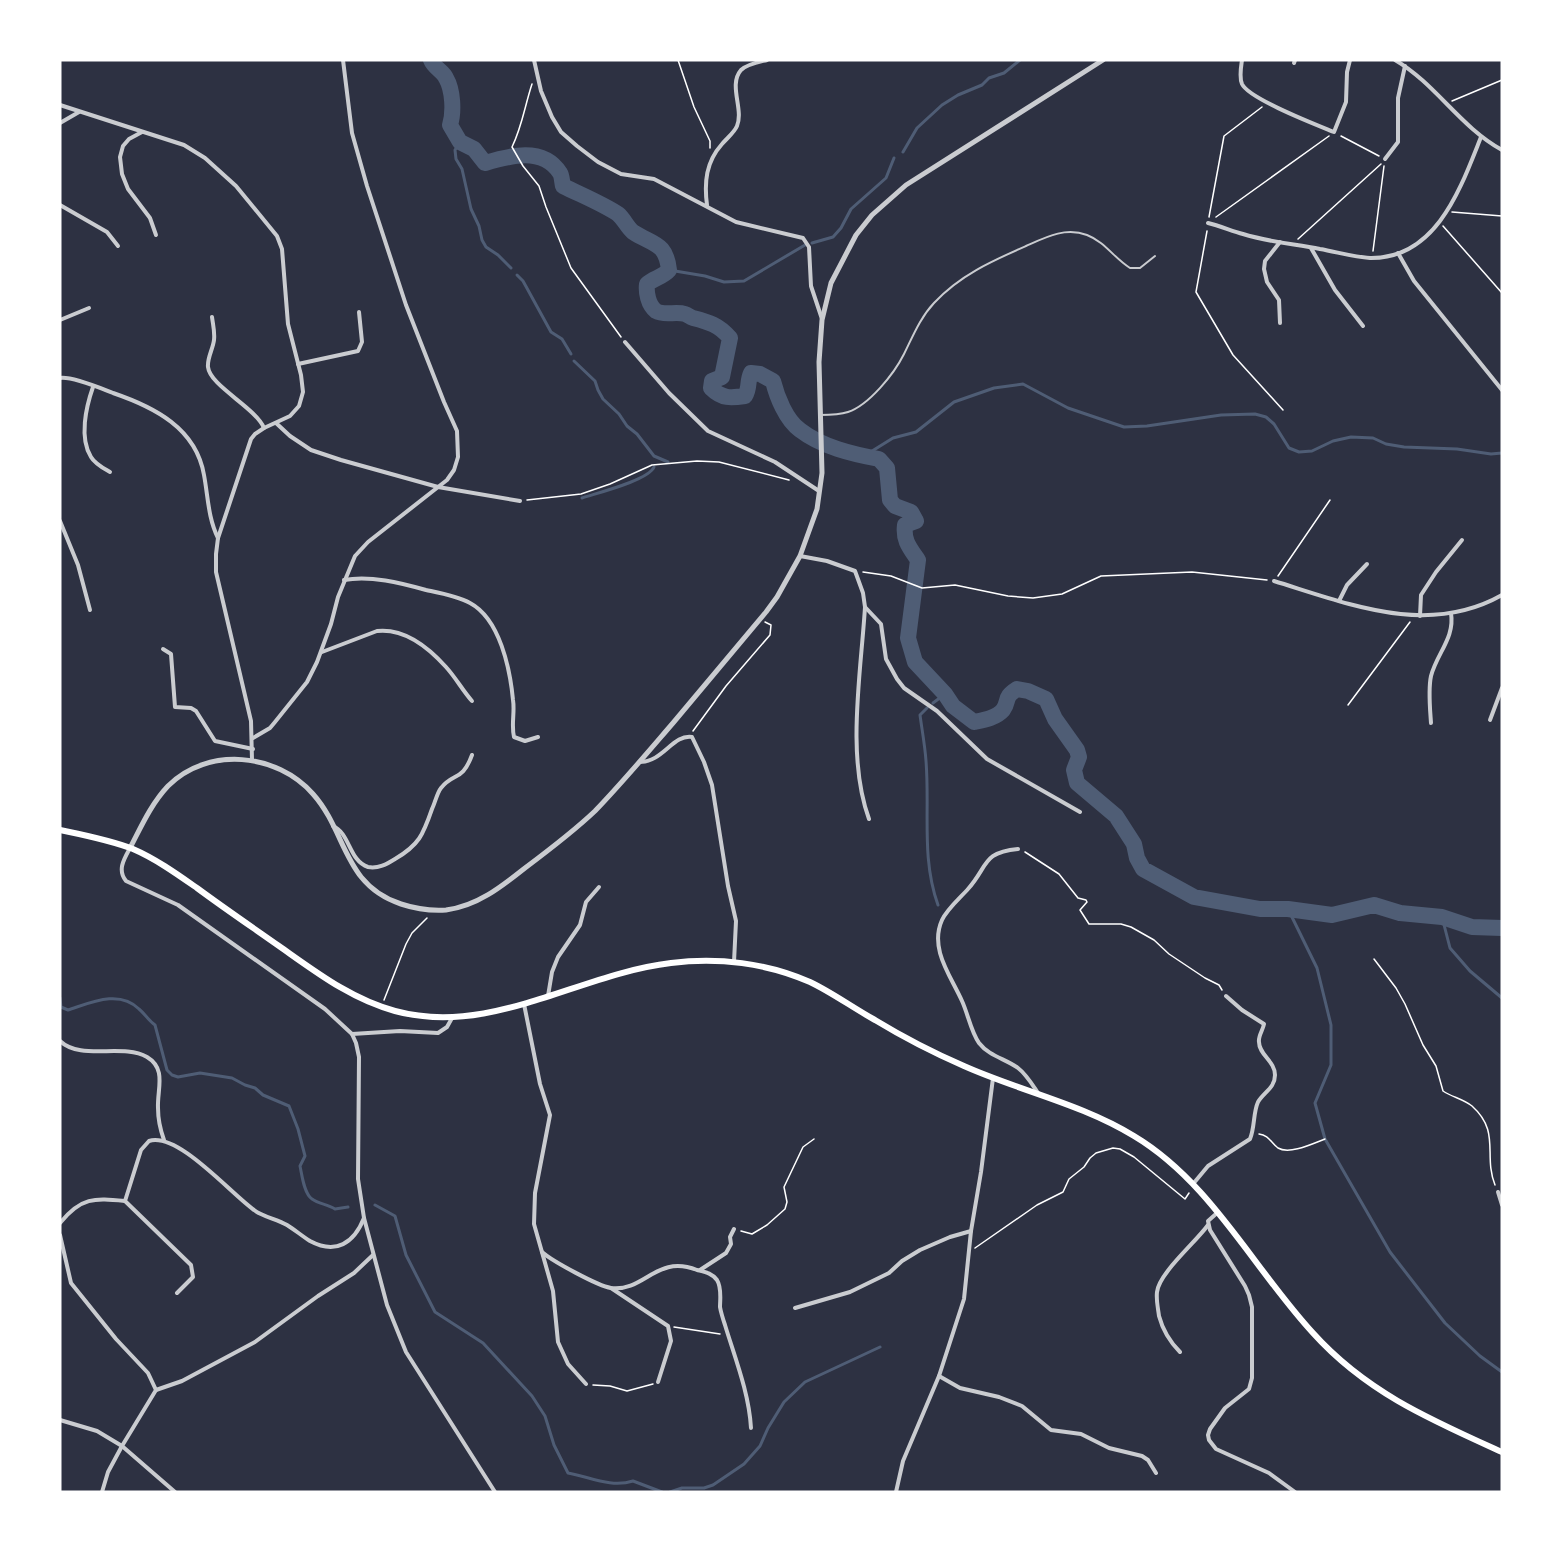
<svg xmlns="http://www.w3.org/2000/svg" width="1562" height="1552" font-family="Raleway,sans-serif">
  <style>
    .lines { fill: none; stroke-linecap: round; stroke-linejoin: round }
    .stream { stroke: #4f5d75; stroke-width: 3 }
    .river { stroke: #4f5d75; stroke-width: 16 }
    .path { stroke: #fff; stroke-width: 1.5 }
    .service { stroke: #caccd0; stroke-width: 2 }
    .minor { stroke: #caccd0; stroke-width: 4 }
    .tertiary { stroke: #caccd0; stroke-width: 5 }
    .secondary { stroke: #fff; stroke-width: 6 }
  </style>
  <rect width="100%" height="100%" fill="#2d3142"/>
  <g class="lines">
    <g class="stream">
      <polyline points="460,142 455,150 456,159 462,169 471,209 479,226 482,240 486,247 498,255 511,268"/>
      <polyline points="903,152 917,128 942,105 958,95 982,85 989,78 1004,73 1020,60"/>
      <polyline points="812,243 833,237 841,228 851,209 886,178 894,158"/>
      <polyline points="669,270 705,276 724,282 744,281 805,245"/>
      <polyline points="517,275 523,281 551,332 562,339 571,354"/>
      <polyline points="574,361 595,381 598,390 603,399 619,414 627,426 637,434 654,456 668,462"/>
      <polyline points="864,456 893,438 916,432 954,402 994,388 1023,384 1068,408 1124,427 1147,426 1221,415 1255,414 1266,417 1274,424 1289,448 1299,452 1312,451 1333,441 1351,437 1373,438 1386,444 1404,447 1457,449 1491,454 1502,453"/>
      <path d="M582,498C597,493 649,480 654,467"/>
      <polyline points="933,703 945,694"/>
      <path d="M927,708L920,715C922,730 925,746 926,761C930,810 921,858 938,905"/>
      <polyline points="1288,909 1317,968 1331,1025 1331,1065 1315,1103 1325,1139 1390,1252 1445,1323 1480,1356 1502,1372"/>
      <polyline points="1442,917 1450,948 1470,971 1502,998"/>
      <path d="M60,998L61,1007L68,1010C90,1003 119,989 139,1009C145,1014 148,1020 155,1025L167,1070L172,1075L178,1077L200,1073L232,1078L245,1085L255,1088L263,1095L289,1106L298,1129L305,1156L300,1166C302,1175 304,1194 312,1199C319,1204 327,1204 335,1209L348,1207"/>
      <path d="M375,1205L395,1216L406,1255L435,1312L483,1343L532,1396L545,1416L554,1445L568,1473C590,1477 611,1488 633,1481L662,1492"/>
      <polyline points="670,1492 682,1488 704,1488 713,1485 744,1464 760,1446 768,1428 784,1402 805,1382 880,1347"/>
    </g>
    <path class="river" d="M431,60C434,68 443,71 446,78C453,90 454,112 450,125L460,142L474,149L485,163C509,156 543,146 560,173C562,176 562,182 563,186C581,195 601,203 618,214C624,219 627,227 633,232C653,245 666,242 669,270C663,277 654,278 647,284C646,292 648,305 656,311C664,316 676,311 685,314C688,315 690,317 693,318C709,322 719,325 730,338L722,377L712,381L711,388C722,399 731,398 745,396C750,388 747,381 751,373L760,374L773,381C777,397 786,420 800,430C822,447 852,454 879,459L887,468L890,500L895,506L911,512L916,521L905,525C903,540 909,547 918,560L908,638L915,662L945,694L953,706L974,722C984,720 996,718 1003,710C1010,700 1003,698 1017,689L1028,691L1046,699L1055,719L1077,750L1079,757L1074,770L1077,783L1116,816L1134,844L1137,858L1143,869L1194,897L1260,909H1288L1332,915L1374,905L1400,913L1442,917L1472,927L1502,928"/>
    <g class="path">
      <polyline points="678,60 694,107 710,141 710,148"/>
      <path d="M532,84C525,105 522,127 512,147L523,166L539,186L546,207L571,268L621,337"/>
      <polyline points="1452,101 1502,80"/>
      <polyline points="1341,136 1379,156"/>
      <polyline points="1452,212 1502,216"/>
      <polyline points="1209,217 1224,136 1262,107"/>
      <polyline points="1216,217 1329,136"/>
      <polyline points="1443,226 1502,293"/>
      <polyline points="1207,231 1196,292 1233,355 1283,410"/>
      <polyline points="1298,239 1381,164"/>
      <polyline points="1373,251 1384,166"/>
      <polyline points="527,500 581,494 610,484 652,465 697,461 719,462 789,480"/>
      <polyline points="863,572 891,576 922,588 955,585 1008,596 1033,598 1062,594 1101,576 1192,572 1267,580"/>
      <polyline points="1278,576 1330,500"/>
      <polyline points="1348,705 1410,622"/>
      <polyline points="693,731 726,686 770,635 771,625 765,622"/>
      <polyline points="1025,852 1059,874 1078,898 1086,900 1087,902 1080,910 1089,924 1121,924 1131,927 1154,940 1169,954 1205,978 1219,985 1222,990"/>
      <path d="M1374,959L1396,988L1405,1004L1423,1045L1436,1066L1443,1091C1452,1097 1463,1099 1472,1106C1501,1132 1483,1155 1495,1185"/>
      <polyline points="384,1000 406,944 412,933 427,918"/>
      <path d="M1259,1134C1269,1135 1271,1143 1278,1148C1290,1155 1314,1143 1325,1139"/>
      <polyline points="741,1231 752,1234 767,1225 785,1209 787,1202 784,1187 803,1147 814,1139"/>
      <polyline points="975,1248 1037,1205 1063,1192 1069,1179 1084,1167 1090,1158 1096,1153 1113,1148 1120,1149 1134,1157 1185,1199 1189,1193"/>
      <polyline points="674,1327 720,1334"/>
      <polyline points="593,1385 610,1386 627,1391 653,1384"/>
    </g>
    <path class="service" d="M820,415C829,415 839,415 848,412C869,405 894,374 904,354C913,336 920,318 934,303C960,275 992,261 1026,246C1046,237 1065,227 1087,235C1105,242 1114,258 1130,268H1140L1155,256"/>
    <g class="minor">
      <polyline points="534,60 541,91 552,117 561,132 577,146 598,162 621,174 654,179 736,222 803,238 809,247 811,286 822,319"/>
      <path d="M1242,60C1241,67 1239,77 1242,84C1249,99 1317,125 1334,132L1346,102L1347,72L1350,60"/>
      <path d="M1395,60C1436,84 1460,127 1502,150"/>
      <polyline points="1294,63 1295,60"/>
      <polyline points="60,105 184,145 205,158 236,186 277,236 282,249 288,324 301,375 303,392 299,406 290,416 264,428 255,434 251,439 218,538 216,554 216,572 251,721 252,760"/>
      <polyline points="60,123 79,112"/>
      <polyline points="142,132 129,139 123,146 120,157 122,174 128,189 150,218 156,235"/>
      <polyline points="1385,159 1398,142 1398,98 1405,66"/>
      <polyline points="60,205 107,232 118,246"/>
      <path d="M707,205C704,182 706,162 722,144C727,138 734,133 737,126C744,109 728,85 741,70C747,64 759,62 767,60"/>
      <path d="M1208,223C1220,226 1232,231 1243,234C1268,242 1295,244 1320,249C1337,252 1354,257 1370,258C1437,259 1461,187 1481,137"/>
      <polyline points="1280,242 1265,261 1264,269 1267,282 1279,300 1280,323"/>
      <polyline points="1311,248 1335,290 1363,326"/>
      <polyline points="1398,253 1414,281 1502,390"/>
      <path d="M212,317C213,325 215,332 214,340C213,349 207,358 208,367C210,386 255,407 264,428"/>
      <polyline points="60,320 89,308"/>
      <polyline points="625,342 669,393 708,431 775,462 819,491"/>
      <polyline points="298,364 358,351 362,342 359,312"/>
      <path d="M60,378C72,376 100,388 113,393C154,407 196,428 204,475C208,496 208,518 218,538"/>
      <path d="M93,387C86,407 79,438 91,457C95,464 103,468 110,472"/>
      <polyline points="276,423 290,436 311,450 341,460 438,487 520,501"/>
      <polyline points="60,521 78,565 90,610"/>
      <path d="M800,556L827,561L855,571L863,593L865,607C861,673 846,756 869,819"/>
      <path d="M344,580C370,575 401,583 426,590C440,593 457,596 470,603C500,619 510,669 513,700C515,712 511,725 514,737L525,741L538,737"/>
      <path d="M1274,581C1349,604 1428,637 1502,595"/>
      <polyline points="1339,601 1347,585 1367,564"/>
      <polyline points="865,607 881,624 886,659 897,679 904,688 937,711 987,759 1080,812"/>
      <polyline points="1420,616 1421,595 1436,572 1462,540"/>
      <polyline points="163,649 171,654 175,707 191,708 196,711 215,741 253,749"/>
      <path d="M322,652L377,631C404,628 429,648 446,667C456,678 463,691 472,701"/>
      <polyline points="1490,720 1502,688"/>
      <path d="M1431,723C1430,708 1428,690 1431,676C1437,653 1455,638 1451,613"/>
      <polyline points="253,738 270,728 275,722 307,682 317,662 331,624 338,597 355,556 368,542 447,480 454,470 458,457 457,431 444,402 406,305 367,186 352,133 343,60"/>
      <path d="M640,762C663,762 673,734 692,737L704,762L712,785L728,886L736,921L734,962"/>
      <path d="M333,826C350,833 349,861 368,867C378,869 387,864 395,859C419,845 423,835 432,809C435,803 437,793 441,788C454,772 462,782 472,755"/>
      <path d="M130,848C124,859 117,870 126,881L178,905L325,1009L352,1034L356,1043L359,1057L358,1179L364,1218L387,1305L406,1352L495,1492"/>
      <path d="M1018,849C982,852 988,867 968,889C960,898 947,909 942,920C929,949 951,976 962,1001C968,1014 971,1032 979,1043C989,1056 1006,1059 1018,1068C1026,1074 1032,1084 1038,1093"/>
      <polyline points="548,996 552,972 558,957 580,925 586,902 599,887"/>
      <polyline points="524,1004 540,1084 550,1115 535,1193 534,1224 553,1291 558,1342 568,1364 586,1384"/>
      <polyline points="352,1034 400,1031 438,1033 447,1027 452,1018"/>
      <path d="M60,1041C81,1061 122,1043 147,1057C167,1069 157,1089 158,1108C158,1120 160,1129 164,1140"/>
      <path d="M1193,1184L1208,1166L1250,1139C1255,1127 1253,1113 1258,1102C1264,1092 1275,1088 1275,1075C1275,1061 1259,1055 1259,1042C1258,1036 1263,1030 1264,1024L1242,1010L1226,996"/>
      <polyline points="1498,1192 1502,1205"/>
      <polyline points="1217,1213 1208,1221 1210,1230 1245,1286 1249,1295 1252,1307 1252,1378 1249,1389 1225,1408 1210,1429 1208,1435 1209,1440 1216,1449 1269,1473 1295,1492"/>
      <path d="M60,1223C81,1197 94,1198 125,1201"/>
      <polyline points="60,1235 71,1283 116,1339 148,1373 156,1390"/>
      <path d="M542,1252C552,1261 598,1286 611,1288C645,1292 656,1254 697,1270C705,1272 712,1273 717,1280C722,1288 720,1299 720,1307C721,1313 723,1319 725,1325C735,1358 749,1393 751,1428"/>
      <polyline points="700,1270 726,1253 731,1244 730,1237 734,1229"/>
      <polyline points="611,1288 668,1326 671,1341 658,1382"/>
      <path d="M177,1293L193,1277L191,1265L125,1201L141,1150L149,1141C178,1132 230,1193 254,1210C263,1217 277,1219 287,1225C295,1230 302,1236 310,1241C336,1255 354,1243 364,1218"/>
      <polyline points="795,1308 850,1292 889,1273 902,1261 920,1250 950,1237 971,1231"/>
      <path d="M1180,1352C1169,1341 1163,1331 1159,1316C1158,1308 1156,1300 1157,1292C1159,1273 1196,1242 1208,1225"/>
      <polyline points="939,1376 960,1388 999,1397 1022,1406 1051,1430 1081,1434 1109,1448 1142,1456 1148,1460 1156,1473"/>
      <polyline points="60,1420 97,1431 122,1446 108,1472 102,1492"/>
      <polyline points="175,1492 122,1446 156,1390 182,1381 255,1342 318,1296 354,1273 373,1255"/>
      <polyline points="896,1492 903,1461 939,1376 964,1299 971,1231 981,1172 993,1078"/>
    </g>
    <path class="tertiary" d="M130,848C141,827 151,804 168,786C208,746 277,753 313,794C347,832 343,885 401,904C416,909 430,911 446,910C477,906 501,887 525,868C549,850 573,832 595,811C622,783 648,752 673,723C704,686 735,649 766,612L777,597L800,556L817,509L822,473L819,362L822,320L831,283L856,235L872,215L906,185L1103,60"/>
    <path class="secondary" d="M60,830C84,835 110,840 133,849C156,859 177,874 197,888C224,908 252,927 279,946C316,972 351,999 395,1011C491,1037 578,974 671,963C718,957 767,963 810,982C833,993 853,1008 875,1020C903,1037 934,1053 964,1066C1020,1091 1082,1104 1134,1136C1211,1182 1253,1268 1313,1333C1366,1392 1431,1420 1502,1452"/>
  </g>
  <rect width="1562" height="1552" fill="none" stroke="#ffffff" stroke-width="123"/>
</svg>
